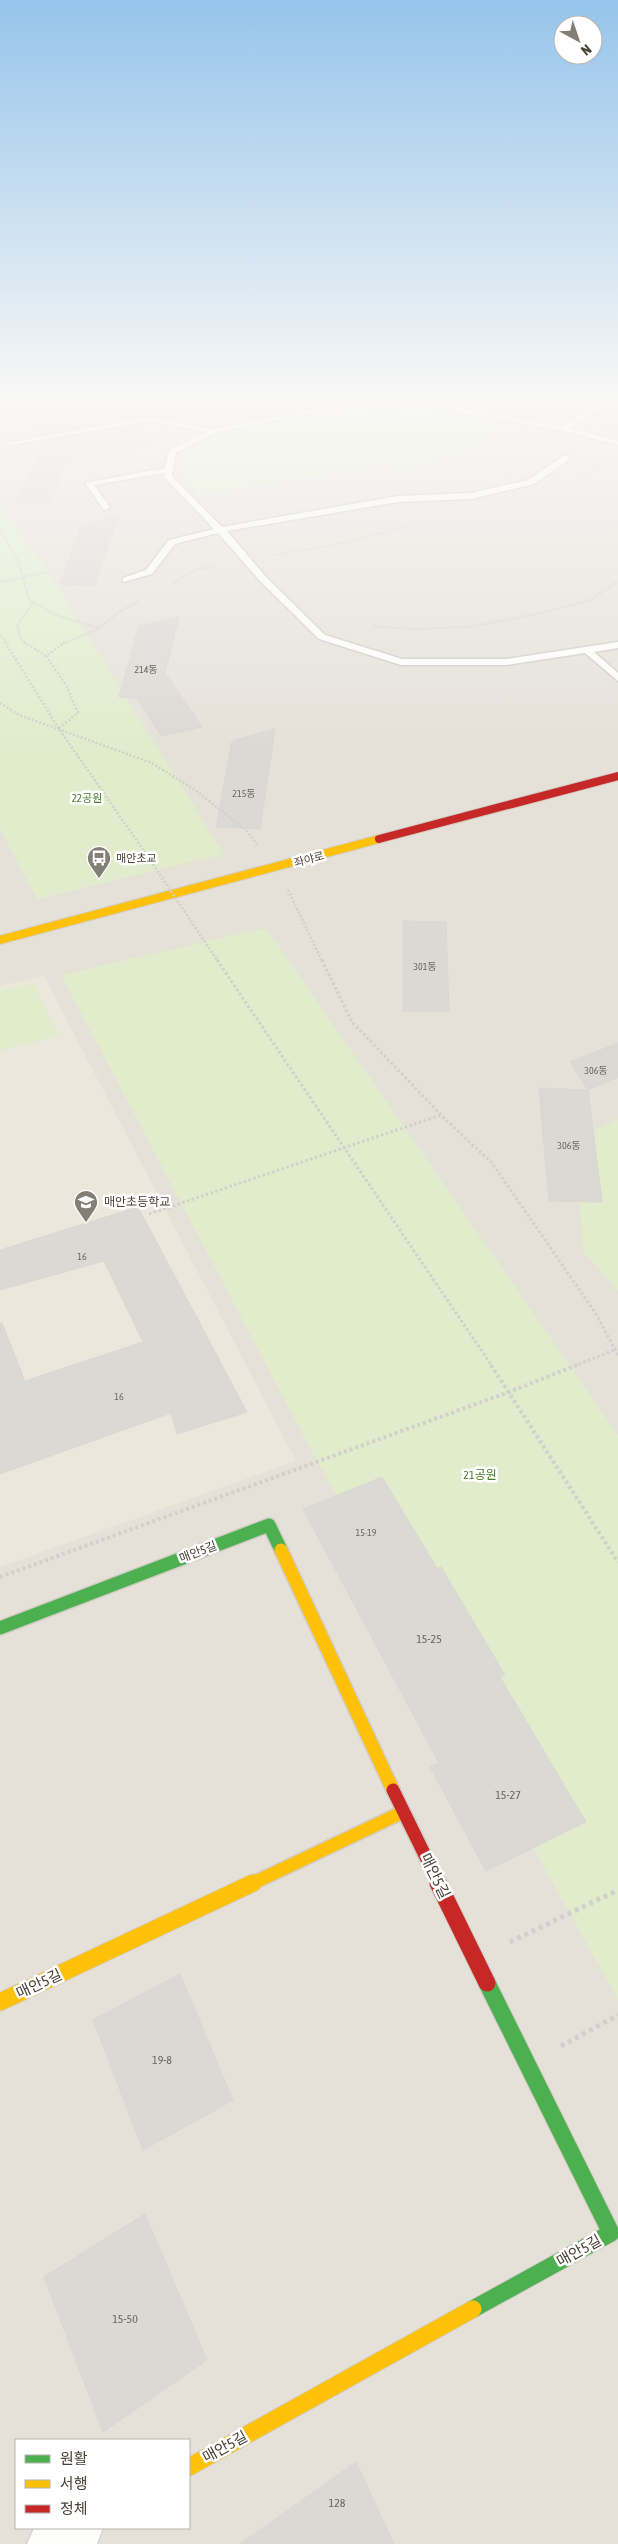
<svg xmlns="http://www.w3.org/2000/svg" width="618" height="2544" font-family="'Asap Condensed','Noto Sans KR',sans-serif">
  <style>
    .residential { fill: #e5e1d9; fill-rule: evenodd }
    .education { fill: #ece7db }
    .green { fill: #e0eccc }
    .parking { fill: #e1dfdc }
    .building { fill: #dbd9d4; stroke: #dad7d2 }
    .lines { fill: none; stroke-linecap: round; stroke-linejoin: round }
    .lane-casing { stroke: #cfcdc9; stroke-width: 3 }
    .street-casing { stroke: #cfcdc9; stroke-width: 2 }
    .fast-far1-casing { stroke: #d1cdc3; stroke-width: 16 }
    .fast-casing { stroke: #d1cdc3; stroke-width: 19 }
    .slow-far2-casing { stroke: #d1cdc3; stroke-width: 10 }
    .slow-far1-casing { stroke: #d1cdc3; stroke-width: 16 }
    .slow-casing { stroke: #d1cdc3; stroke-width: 19 }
    .jam-far2-casing { stroke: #d1cdc3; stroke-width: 10 }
    .jam-far1-casing { stroke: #d1cdc3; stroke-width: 16 }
    .jam-casing { stroke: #d1cdc3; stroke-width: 19 }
    .path-far4 { stroke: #d2cfcc; stroke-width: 2; stroke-dasharray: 1 1; stroke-linecap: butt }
    .path-far3 { stroke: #d2cfcc; stroke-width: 2.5; stroke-dasharray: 2 2; stroke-linecap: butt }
    .path-far2 { stroke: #d2cfcc; stroke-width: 3; stroke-dasharray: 2.5 2.5; stroke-linecap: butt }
    .path-far1 { stroke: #d2cfcc; stroke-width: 4; stroke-dasharray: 3 3; stroke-linecap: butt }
    .path { stroke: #d2cfcc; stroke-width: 5; stroke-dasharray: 4 4; stroke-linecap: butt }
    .lane { fill: #fdfdfc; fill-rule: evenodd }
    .street { fill: #fdfdfc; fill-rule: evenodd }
    .fast-far1 { stroke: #4caf50; stroke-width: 13 }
    .fast { stroke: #4caf50; stroke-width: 17 }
    .slow-far2 { stroke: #ffc107; stroke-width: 8 }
    .slow-far1 { stroke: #ffc107; stroke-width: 13 }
    .slow { stroke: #ffc107; stroke-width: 17 }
    .jam-far2 { stroke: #c62828; stroke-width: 8 }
    .jam-far1 { stroke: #c62828; stroke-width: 13 }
    .jam { stroke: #c62828; stroke-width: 17 }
    .path-bridge { stroke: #d2cfcc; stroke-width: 2.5; stroke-dasharray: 2 2; stroke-linecap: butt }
    .labels { text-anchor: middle; stroke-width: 5; stroke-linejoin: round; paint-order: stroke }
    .number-label { font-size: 10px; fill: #6e685f }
    .far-park-label { font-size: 11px; fill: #4b7b2a; stroke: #fff }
    .far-poi-label { font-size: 11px; fill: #484137; stroke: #fff; text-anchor: start }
    .far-street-label { font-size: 11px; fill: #484137; stroke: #fff }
    .poi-label { font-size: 12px; fill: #484137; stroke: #fff; text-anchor: start }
    .park-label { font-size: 12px; fill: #4b7b2a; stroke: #fff }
    .street-label { font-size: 12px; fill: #484137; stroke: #fff }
    .near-number-label { font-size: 12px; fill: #6e685f }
    .near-street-label { font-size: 15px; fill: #484137; stroke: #fff }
  </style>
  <rect width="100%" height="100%" fill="#f1f0ec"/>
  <path class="residential" d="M0,394H618V2544H0ZM16,2440H189V2528H16Z"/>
  <polygon class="education" points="44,976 296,1461 0,1567 0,986"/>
  <g class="green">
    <path d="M434,410L497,427L476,447L397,470L386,463L199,495L182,475L184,455C196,448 210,437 224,433C292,413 364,411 434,410Z"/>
    <polygon points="0,507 48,572 224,854 37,899 0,829"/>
    <polygon points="266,928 618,1435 618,2000 305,1439 61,975"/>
    <polygon points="34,983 58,1036 0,1051 0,991"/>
    <polygon points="618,1119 618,1290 583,1252 576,1139"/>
  </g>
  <g class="parking">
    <polygon points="465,394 528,394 507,409 460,397"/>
    <polygon points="126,411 146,430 0,457 0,434"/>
  </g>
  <g class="building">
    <polygon points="65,394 185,394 187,411 156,416 150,415 44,434 13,406 64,397"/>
    <polygon points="521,394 610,394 571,418 519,405"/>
    <polygon points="618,400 618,431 584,422"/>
    <polygon points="133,426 155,444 66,463 49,505 16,505 44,441"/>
    <polygon points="118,517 95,585 60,584 81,526"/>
    <polygon points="179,617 165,673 202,727 161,736 137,698 119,697 139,626"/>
    <polygon points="275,729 260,829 216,827 232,741"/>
    <polygon points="403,921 446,922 449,1011 403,1011"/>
    <polygon points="618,1043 618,1077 588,1090 570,1062"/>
    <polygon points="539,1088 588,1090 602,1202 549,1201"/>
    <polygon points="138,1207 247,1412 177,1434 171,1413 0,1474 0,1324 2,1323 25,1381 143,1342 104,1261 0,1290 0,1250"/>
    <polygon points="382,1477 437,1568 441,1567 505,1675 500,1677 586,1822 486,1871 430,1767 439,1763 303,1509"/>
    <polygon points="180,1974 233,2100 143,2150 93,2020"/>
    <polygon points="145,2214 207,2360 103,2432 44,2277"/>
    <polygon points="356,2462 394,2544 240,2544"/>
  </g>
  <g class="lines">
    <g class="lane-casing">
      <g id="lane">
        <polygon points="427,394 437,394 426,402 562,426 614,394 618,394 618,398 570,428 618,441 618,445 563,431 419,405 309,414 215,433 176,453 172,476 222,527 398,496 471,493 528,480 563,456 569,456 569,460 534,484 471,499 398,502 227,531 266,577 325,635 402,659 507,659 618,642 618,648 594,652 618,673 618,681 585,653 507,665 401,665 319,639 260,581 218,533 175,544 152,574 123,582 123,578 146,570 169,540 214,529 165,478 164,473 94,485 110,507 106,510 103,509 85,483 165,468 169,450 206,432 150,421 10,445 6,443 150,417 213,429 309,410 417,401"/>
        <polygon points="474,394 498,394 489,399"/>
      </g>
    </g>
    <g class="street-casing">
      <polygon id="street" points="34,2528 103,2528 97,2544 27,2544"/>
    </g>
    <g class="fast-far1-casing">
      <polyline id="fast-far1" points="0,1628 269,1525 281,1550"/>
    </g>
    <g class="fast-casing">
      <polyline id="fast" points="473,2309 611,2233 487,1983"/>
    </g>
    <g class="slow-far2-casing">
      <polyline id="slow-far2" points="0,940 379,839"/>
    </g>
    <g class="slow-far1-casing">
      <g id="slow-far1">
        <polyline points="281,1550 393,1790"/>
        <polyline points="251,1884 403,1812"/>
      </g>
    </g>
    <g class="slow-casing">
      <g id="slow">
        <polyline points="0,2002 253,1883"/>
        <polyline points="189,2467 473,2309"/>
      </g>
    </g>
    <g class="jam-far2-casing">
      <polyline id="jam-far2" points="379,839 618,776"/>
    </g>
    <g class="jam-far1-casing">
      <polyline id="jam-far1" points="393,1790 439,1884"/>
    </g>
    <g class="jam-casing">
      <polyline id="jam" points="438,1883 487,1983"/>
    </g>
    <g class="path-far4">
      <polyline points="584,474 605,464"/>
      <polyline points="0,529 19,563 29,600 56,615 99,628 119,612 139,601"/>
      <polyline points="274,555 345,543 409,525"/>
      <polyline points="0,582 48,572"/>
      <polyline points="173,583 196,570 218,565"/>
      <polyline points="373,626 413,629 468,627 532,615 591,600 618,581"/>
      <polyline points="0,634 6,644"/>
      <polyline points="26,644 22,641 17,625 34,602"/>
      <polyline points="63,644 98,629"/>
    </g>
    <g class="path-far3">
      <polyline points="5,642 59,729 144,851"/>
      <polyline points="24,642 46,656"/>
      <polyline points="0,703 19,715 152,763 195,790 246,830 257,844"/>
      <polyline points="59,728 78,713 66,685 46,656 65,642"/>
      <polyline points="288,890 322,961"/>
      <polyline points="211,951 218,961"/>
    </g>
    <g class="path-far2">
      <polyline points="217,960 492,1366"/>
      <polyline points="322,960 352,1022 447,1121 492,1163 596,1314 618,1355"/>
      <polyline points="149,1214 441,1115"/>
      <polyline points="574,1366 617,1349"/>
    </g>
    <g class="path-far1">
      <polyline points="491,1365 618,1562"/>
      <polyline points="0,1577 509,1392 577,1365"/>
    </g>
    <g class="path">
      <polyline points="510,1942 618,1890"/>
      <polyline points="561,2046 618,2015"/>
    </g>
    <use href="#lane" class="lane"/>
    <use href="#street" class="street"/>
    <use href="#fast-far1" class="fast-far1"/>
    <use href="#fast" class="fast"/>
    <use href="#slow-far2" class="slow-far2"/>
    <use href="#slow-far1" class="slow-far1"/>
    <use href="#slow" class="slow"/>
    <use href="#jam-far2" class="jam-far2"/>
    <use href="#jam-far1" class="jam-far1"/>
    <use href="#jam" class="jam"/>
    <polyline class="path-bridge" points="144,851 211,951"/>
  </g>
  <linearGradient id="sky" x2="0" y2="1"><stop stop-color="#96c4eb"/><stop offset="0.53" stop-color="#f9f8f6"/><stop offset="1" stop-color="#f9f8f6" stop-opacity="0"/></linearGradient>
  <rect width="618" height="750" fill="url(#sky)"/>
  <defs>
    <g id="bus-pin" transform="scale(1.25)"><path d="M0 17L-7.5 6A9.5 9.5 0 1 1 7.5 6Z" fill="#837e76" stroke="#fff"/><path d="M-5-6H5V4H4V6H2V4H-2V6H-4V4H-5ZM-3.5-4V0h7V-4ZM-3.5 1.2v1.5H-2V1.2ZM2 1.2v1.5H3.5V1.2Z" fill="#fff"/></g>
    <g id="school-pin" transform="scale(1.25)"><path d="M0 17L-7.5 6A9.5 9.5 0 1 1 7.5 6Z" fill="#837e76" stroke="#fff"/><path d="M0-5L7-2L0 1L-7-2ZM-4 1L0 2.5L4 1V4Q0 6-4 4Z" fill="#fff"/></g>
  </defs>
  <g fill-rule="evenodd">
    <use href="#bus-pin" x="99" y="858"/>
    <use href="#school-pin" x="86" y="1202"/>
  </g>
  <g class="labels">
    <g class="number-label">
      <text x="146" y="673">214동</text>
      <text x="244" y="797">215동</text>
      <text x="425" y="970">301동</text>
      <text x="596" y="1074">306동</text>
      <text x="569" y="1149">306동</text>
      <text x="82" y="1260">16</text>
      <text x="119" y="1400">16</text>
      <text x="366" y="1536">15-19</text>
    </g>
    <g class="far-park-label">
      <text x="87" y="802">22공원</text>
    </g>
    <g class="far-poi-label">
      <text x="116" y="862">매안초교</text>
    </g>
    <g class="far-street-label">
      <text transform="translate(309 859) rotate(-15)" y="4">좌야로</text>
    </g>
    <g class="poi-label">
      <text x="104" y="1206">매안초등학교</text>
    </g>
    <g class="park-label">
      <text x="480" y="1479">21공원</text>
    </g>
    <g class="street-label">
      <text transform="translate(198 1552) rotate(-21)" y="4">매안5길</text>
    </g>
    <g class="near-number-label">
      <text x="429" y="1643">15-25</text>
      <text x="508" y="1799">15-27</text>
      <text x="162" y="2064">19-8</text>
      <text x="125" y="2323">15-50</text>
      <text x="337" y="2507">128</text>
    </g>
    <g class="near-street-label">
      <text transform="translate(435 1876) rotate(64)" y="5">매안5길</text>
      <text transform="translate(39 1984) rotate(-25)" y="5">매안5길</text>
      <text transform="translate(579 2251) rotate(-29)" y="5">매안5길</text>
      <text transform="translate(225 2447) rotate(-29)" y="5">매안5길</text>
    </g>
  </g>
  <rect x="15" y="2439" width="175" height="90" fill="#ffffff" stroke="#b6b3af"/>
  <rect x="25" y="2455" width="25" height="8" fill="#4caf50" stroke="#b6b3af"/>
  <text x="60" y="2464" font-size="15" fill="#484137">원활</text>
  <rect x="25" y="2480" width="25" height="8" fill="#ffc107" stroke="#b6b3af"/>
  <text x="60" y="2489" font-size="15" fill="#484137">서행</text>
  <rect x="25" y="2505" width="25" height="8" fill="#c62828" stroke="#b6b3af"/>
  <text x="60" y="2514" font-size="15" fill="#484137">정체</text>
  <g transform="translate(578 40) rotate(140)"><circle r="24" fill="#ffffff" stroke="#b6b3af"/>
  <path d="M0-4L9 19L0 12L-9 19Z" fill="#837e76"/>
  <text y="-8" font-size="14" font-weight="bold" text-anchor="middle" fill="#484137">N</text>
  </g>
</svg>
